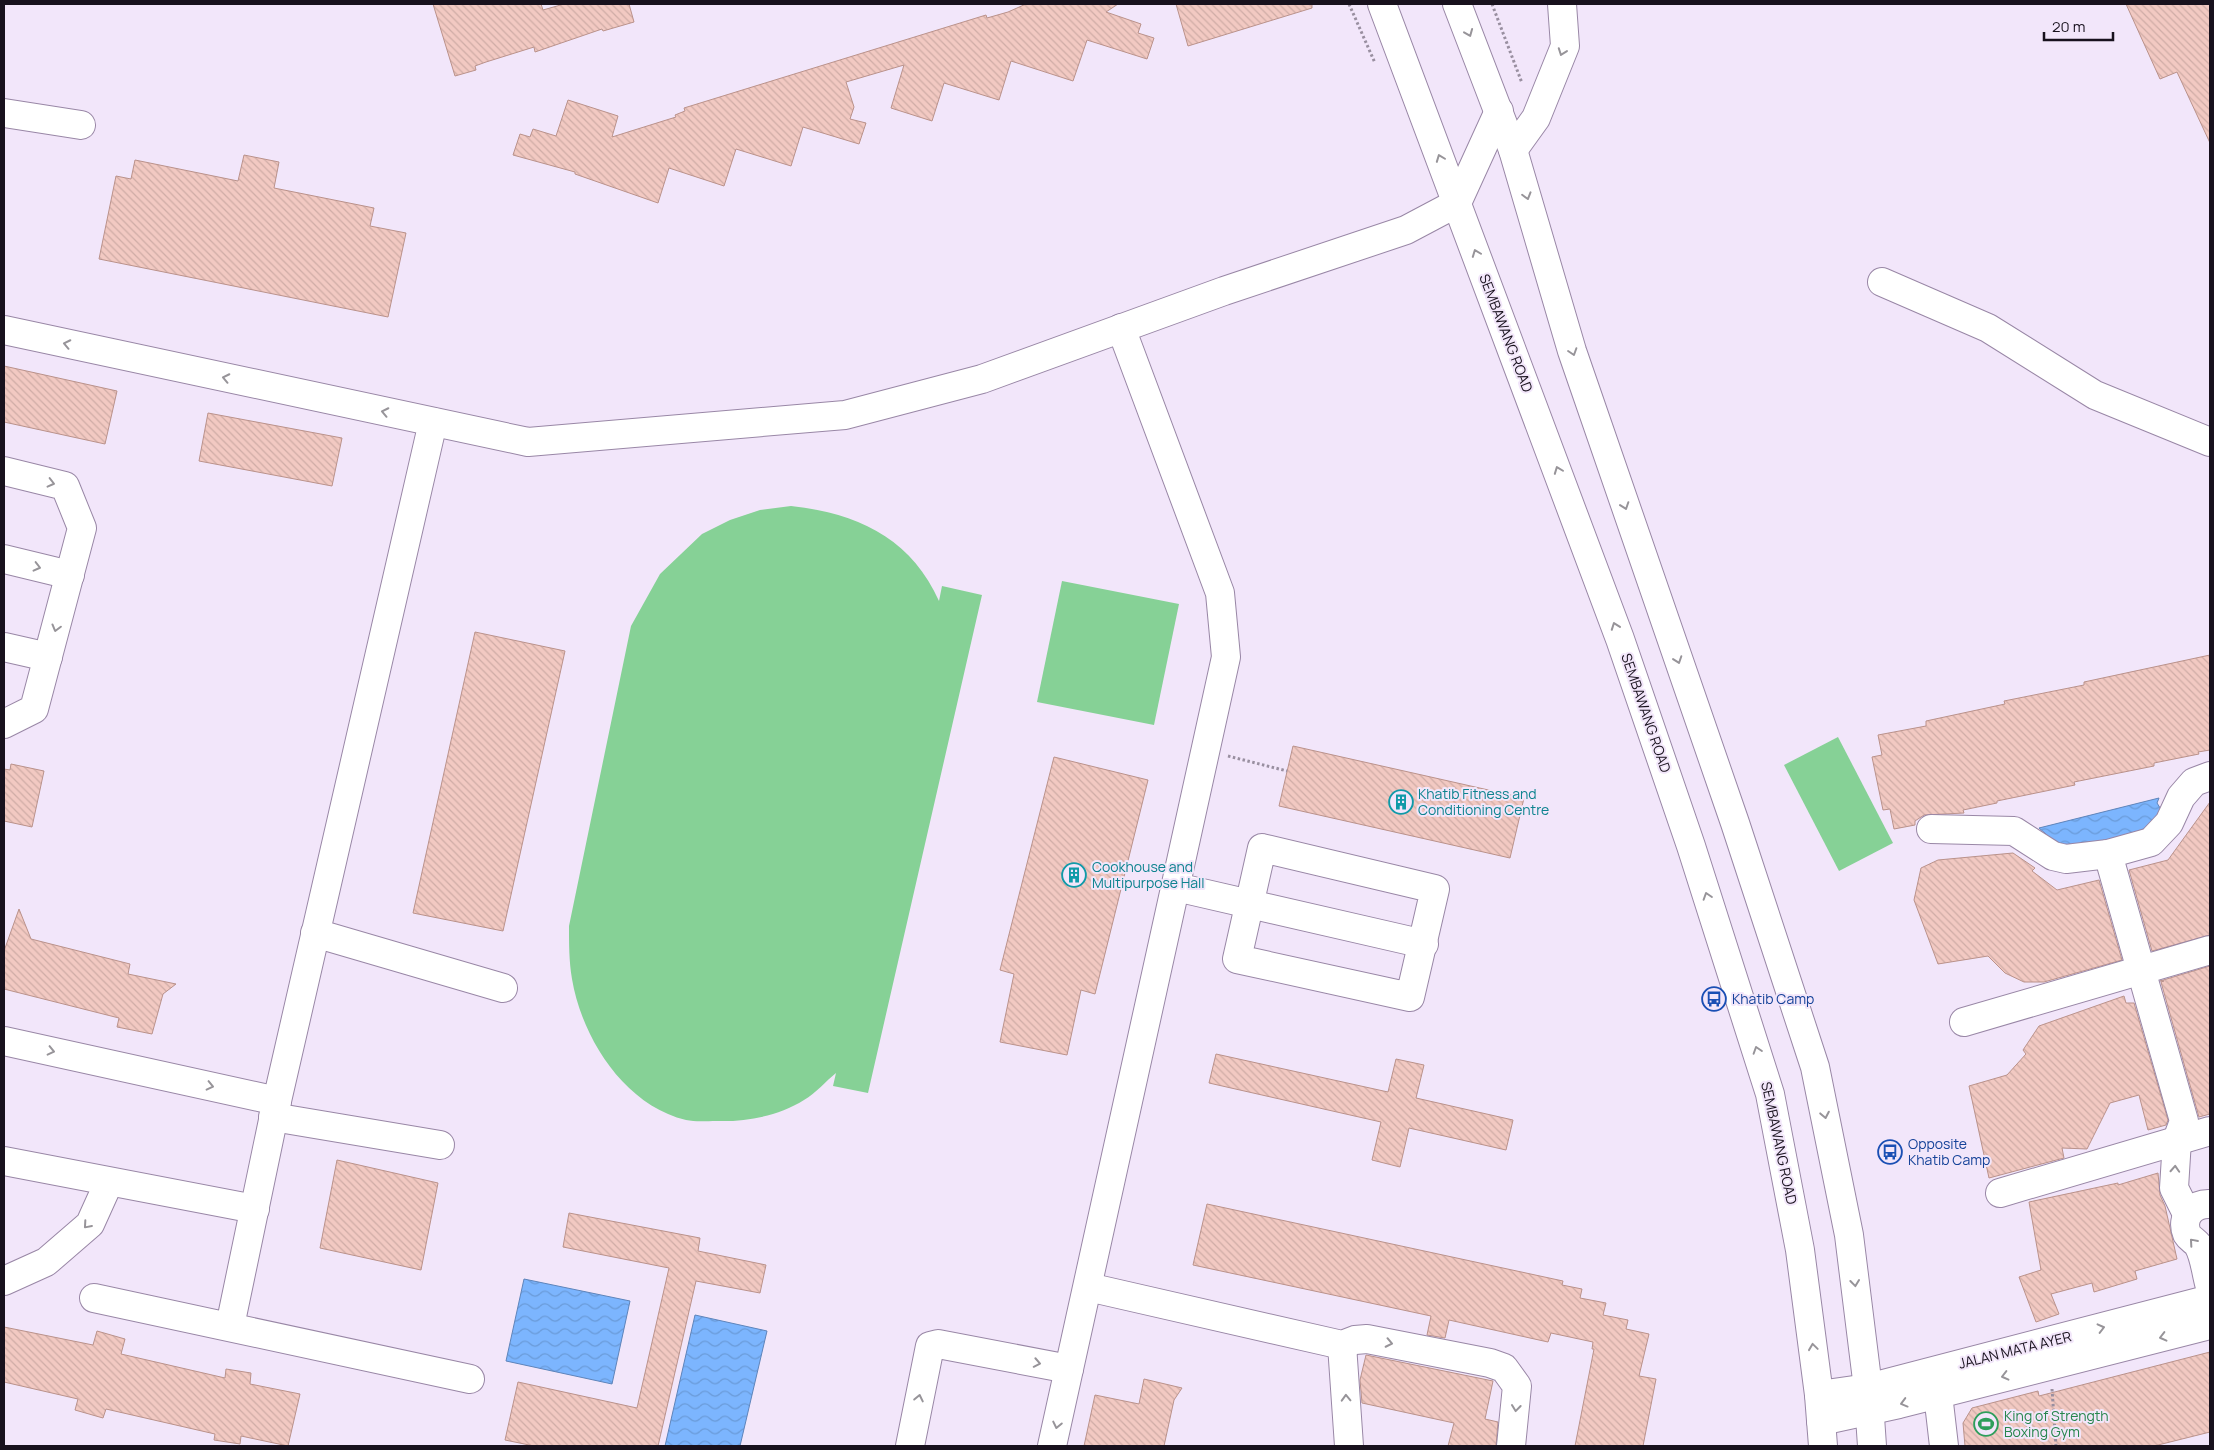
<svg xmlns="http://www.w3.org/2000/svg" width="2214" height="1450" font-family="Manrope,sans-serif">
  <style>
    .garden { fill: #86d196 }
    .water { fill: url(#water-waves); stroke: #5e84ba }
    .building { fill: url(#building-back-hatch); stroke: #ba928b }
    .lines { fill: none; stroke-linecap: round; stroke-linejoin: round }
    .minor-casing { stroke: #9987a6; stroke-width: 30 }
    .major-casing { stroke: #9987a6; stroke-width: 30 }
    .path { stroke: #998fa0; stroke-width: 3; stroke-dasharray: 2.5 2.5; stroke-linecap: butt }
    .minor { stroke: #fff; stroke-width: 28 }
    .major { stroke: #fff; stroke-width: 28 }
    .oneway { stroke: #979499 }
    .labels { text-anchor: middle; stroke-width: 4; stroke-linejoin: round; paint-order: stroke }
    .street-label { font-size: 14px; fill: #18111d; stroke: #f2e6fa }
    .culture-label { font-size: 14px; fill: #0d838f; stroke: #f2e6fa; text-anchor: start }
    .transit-label { font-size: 14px; fill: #164399; stroke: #f2e6fa; text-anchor: start }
    .leisure-label { font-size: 14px; fill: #27864d; stroke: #f2e6fa; text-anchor: start }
  </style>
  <defs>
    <pattern id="water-waves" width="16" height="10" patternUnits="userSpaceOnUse" patternTransform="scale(1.25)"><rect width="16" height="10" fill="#7cb5fe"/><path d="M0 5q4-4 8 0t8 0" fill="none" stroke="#6a9bd9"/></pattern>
    <pattern id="building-back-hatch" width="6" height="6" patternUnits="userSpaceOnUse" patternTransform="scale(1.25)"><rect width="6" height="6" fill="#f2c9c2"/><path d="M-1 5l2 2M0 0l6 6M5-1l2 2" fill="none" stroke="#cfaca6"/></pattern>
  </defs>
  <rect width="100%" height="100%" fill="#f2e6fa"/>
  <g class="garden">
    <path d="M791,506C857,513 911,538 939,601L942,586L982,595L868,1093L833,1086L836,1073C826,1081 816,1093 804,1100C778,1116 747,1122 716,1121C707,1121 695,1122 686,1120C624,1105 582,1038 572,979C569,961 569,944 569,926L631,626L660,574L702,534L730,520L760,510Z"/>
    <polygon points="1062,581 1179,604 1154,725 1037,702"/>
    <polygon points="1838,737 1893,843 1839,871 1784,765"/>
  </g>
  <g class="water">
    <polygon points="2159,798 2157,803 2162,811 2161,830 2077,862 2047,842 2046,834 2039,828"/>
    <polygon points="524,1279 630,1301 612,1384 506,1361"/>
    <polygon points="695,1315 767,1331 740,1446 665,1446"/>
  </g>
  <g class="building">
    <polygon points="433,4 541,4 543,10 564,4 629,4 634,22 603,31 602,29 535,52 534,47 486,62 475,66 476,70 455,76"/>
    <polygon points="1026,4 1118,4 1106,12 1141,24 1138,33 1154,38 1147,59 1087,40 1073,81 1011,61 999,100 944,83 932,121 891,108 904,65 846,82 854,107 850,119 866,123 859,144 803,127 791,166 736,149 724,186 669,168 658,203 575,174 575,172 513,155 520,134 530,137 533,129 556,136 568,100 618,116 612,137 676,117 675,115 685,111 684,108 986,15 987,18 1008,12"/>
    <polygon points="1176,4 1312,4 1312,8 1188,46"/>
    <polygon points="2126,4 2210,4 2210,143 2177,72 2160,79"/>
    <polygon points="244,155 279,162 274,188 374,208 370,226 406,233 388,317 99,259 116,176 131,179 135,160 238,181"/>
    <polygon points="4,366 117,391 105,444 4,422"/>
    <polygon points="208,413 342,438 332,486 199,461"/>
    <polygon points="475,632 565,651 503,931 413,913"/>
    <polygon points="2210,655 2210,750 2198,752 2199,754 2154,763 2154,766 2074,782 2075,785 1997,801 1997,803 1963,810 1964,813 1924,815 1915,821 1915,825 1894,829 1890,809 1883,810 1872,757 1882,755 1878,735 1926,726 1926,721 2005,704 2004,701 2084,685 2084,682"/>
    <polygon points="1293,746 1524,798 1510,858 1279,806"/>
    <polygon points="1054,757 1148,780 1095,994 1081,990 1067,1055 1000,1042 1014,974 1000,970"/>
    <polygon points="11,764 44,771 32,827 4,821 4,769 10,770"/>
    <polygon points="2210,802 2210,935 2152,951 2129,870 2168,860"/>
    <polygon points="2013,853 2035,868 2032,871 2057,890 2099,880 2122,960 2044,982 2024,982 2005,973 1988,956 1938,964 1914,900 1921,868 1938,860"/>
    <polygon points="19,909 31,939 130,964 128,974 176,984 163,994 152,1034 117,1027 119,1018 4,989 4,951"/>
    <polygon points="2210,966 2210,1114 2199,1117 2161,982 2164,981 2160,981"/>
    <polygon points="2124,996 2126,1003 2134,1003 2168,1120 2166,1125 2148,1130 2139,1095 2110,1103 2087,1149 2062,1148 2064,1158 1989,1178 1969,1086 2007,1075 2026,1054 2023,1050 2039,1026"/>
    <polygon points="1216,1054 1388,1092 1396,1059 1424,1065 1416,1098 1513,1120 1506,1150 1409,1128 1400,1167 1372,1160 1381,1122 1209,1083"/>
    <polygon points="337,1160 438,1183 421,1270 320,1248"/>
    <polygon points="2158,1173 2160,1195 2165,1206 2177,1259 2135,1271 2137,1279 2094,1292 2092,1283 2051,1294 2059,1314 2036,1322 2019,1277 2041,1270 2029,1202 2118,1183 2118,1185"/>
    <polygon points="1207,1204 1563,1281 1562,1285 1582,1289 1580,1298 1606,1303 1603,1315 1628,1320 1626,1329 1649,1334 1639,1376 1656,1379 1643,1446 1575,1446 1594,1349 1592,1349 1593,1342 1551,1333 1548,1342 1449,1320 1445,1338 1427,1335 1431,1316 1193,1265"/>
    <polygon points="569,1213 700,1238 698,1251 766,1265 760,1293 696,1281 658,1446 534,1446 505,1440 518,1382 637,1408 669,1268 563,1247"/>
    <polygon points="4,1327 93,1345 97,1331 125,1339 121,1354 225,1378 226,1369 251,1373 250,1384 300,1394 288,1446 241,1436 240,1444 214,1440 215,1434 106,1409 103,1418 75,1410 78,1399 4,1382"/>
    <polygon points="2210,1352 2210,1432 2154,1446 1965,1446 1963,1423 1972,1408 2038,1391 2039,1396"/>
    <polygon points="1366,1355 1493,1381 1485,1419 1498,1422 1496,1446 1448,1446 1454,1423 1362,1403 1360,1380"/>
    <polygon points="1144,1379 1182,1388 1174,1400 1164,1446 1084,1446 1095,1395 1139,1404"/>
  </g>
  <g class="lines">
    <g class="minor-casing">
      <g id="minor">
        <polyline points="4,113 81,125"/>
        <polyline points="1513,150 1536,118 1565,46 1562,4"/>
        <polyline points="1882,282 1988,328 2095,395 2210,442"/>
        <polyline points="4,330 528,442 845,415 982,379 1224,291 1406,230 1457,203 1499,111"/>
        <polyline points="4,471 65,486 82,528 34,709 4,724"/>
        <polyline points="4,559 70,575"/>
        <polyline points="4,647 48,657"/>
        <polyline points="1931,829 2014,831 2053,856 2066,859 2108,854 2151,842 2169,823 2181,797 2194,782 2210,776"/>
        <polygon points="1262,848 1435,889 1410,997 1237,959"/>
        <polyline points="2108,854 2184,1121 2177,1140 2174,1188 2187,1214"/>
        <polyline points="1176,887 1424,944"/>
        <polyline points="315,933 503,988"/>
        <polyline points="1964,1022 2210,950"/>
        <polyline points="4,1041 277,1101"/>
        <polyline points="273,1117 440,1145"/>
        <polyline points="4,1161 255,1209"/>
        <polyline points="2000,1193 2210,1131"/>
        <path d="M2210,1204C2193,1203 2180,1217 2187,1234C2190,1239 2195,1241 2198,1245C2205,1257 2206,1274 2210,1287"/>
        <polyline points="4,1281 46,1262 90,1224 109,1182"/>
        <polyline points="1088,1287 1342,1345 1355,1340 1367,1339 1490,1363 1504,1368 1517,1386 1511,1446"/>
        <polyline points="94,1298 470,1379"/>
        <polyline points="230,1326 277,1101 433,422"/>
        <polyline points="1342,1345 1349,1446"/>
        <polyline points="1936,1377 1944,1446"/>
        <polyline points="1819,1395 1868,1388 2210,1299"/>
        <polyline points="1821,1421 1899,1404 2210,1325"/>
        <polyline points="910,1446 930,1346 938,1344 1069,1369"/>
        <polyline points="1052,1446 1226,657 1220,593 1121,328"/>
      </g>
    </g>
    <g class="major-casing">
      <g id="major">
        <polyline points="1382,4 1620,639 1691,846 1770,1094 1800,1250 1819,1395 1823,1446"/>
        <polyline points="1457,4 1513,150 1572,351 1735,823 1815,1067 1849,1235 1868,1388 1872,1446"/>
      </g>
    </g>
    <g class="path">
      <polyline points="1349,4 1375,63"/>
      <polyline points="1492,4 1522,83"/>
      <polyline points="1228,756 1287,771"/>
      <polyline points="2052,1389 2056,1446"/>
    </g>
    <use href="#minor" class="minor"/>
    <use href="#major" class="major"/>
  </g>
  <defs><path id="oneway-chevron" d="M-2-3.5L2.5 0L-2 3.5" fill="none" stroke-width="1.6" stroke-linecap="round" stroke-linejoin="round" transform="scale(1.25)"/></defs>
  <g class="oneway">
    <use href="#oneway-chevron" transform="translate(1469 33) rotate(68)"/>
    <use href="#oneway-chevron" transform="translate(1562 52) rotate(110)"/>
    <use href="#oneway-chevron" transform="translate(1440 158) rotate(-111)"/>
    <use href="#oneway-chevron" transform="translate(1527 196) rotate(74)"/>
    <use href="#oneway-chevron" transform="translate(1476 253) rotate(-111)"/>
    <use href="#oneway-chevron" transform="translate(67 344) rotate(-168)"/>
    <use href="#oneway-chevron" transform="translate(1573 352) rotate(72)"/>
    <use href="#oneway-chevron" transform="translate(226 378) rotate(-168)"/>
    <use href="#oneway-chevron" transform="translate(385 412) rotate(-168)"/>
    <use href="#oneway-chevron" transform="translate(1558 470) rotate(-111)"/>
    <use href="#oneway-chevron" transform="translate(51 483) rotate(14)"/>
    <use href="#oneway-chevron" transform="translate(1625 506) rotate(71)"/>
    <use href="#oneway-chevron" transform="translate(37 567) rotate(14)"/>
    <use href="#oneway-chevron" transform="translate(1615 626) rotate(-110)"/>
    <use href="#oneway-chevron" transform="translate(56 628) rotate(105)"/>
    <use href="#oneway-chevron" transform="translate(1678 660) rotate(71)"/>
    <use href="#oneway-chevron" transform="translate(1707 896) rotate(-108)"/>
    <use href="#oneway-chevron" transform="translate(1757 1050) rotate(-108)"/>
    <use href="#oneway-chevron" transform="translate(51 1051) rotate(13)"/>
    <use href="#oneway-chevron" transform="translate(210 1086) rotate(13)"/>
    <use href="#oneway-chevron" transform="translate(1825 1115) rotate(79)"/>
    <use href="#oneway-chevron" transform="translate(2175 1169) rotate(-87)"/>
    <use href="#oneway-chevron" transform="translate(87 1225) rotate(131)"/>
    <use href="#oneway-chevron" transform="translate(2193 1242) rotate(-131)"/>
    <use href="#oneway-chevron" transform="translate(1855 1283) rotate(83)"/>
    <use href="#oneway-chevron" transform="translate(2101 1328) rotate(-14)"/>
    <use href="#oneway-chevron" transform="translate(2163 1337) rotate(166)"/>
    <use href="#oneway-chevron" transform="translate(1389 1343) rotate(12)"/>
    <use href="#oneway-chevron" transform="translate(1813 1347) rotate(-98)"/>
    <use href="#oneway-chevron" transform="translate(1037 1363) rotate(11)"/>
    <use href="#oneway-chevron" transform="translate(2005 1376) rotate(166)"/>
    <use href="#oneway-chevron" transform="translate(919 1398) rotate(-78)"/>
    <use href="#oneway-chevron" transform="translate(1346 1398) rotate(-92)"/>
    <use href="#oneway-chevron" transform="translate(1904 1403) rotate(165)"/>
    <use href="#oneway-chevron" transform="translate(1516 1408) rotate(97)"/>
    <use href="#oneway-chevron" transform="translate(1057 1425) rotate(102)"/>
  </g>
  <defs>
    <g id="building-ring" transform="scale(1.25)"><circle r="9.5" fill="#f2e6fa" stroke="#0f9aa8" stroke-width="1.5"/><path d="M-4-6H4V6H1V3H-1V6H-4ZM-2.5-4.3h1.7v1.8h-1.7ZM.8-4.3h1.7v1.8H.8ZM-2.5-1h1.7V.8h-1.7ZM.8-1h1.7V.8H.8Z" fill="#0f9aa8"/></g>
    <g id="bus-ring" transform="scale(1.25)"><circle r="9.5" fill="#f2e6fa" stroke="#1a4fb4" stroke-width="1.5"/><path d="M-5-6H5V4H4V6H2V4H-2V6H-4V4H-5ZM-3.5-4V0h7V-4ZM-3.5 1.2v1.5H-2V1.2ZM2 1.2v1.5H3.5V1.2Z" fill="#1a4fb4"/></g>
    <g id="stadium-ring" transform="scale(1.25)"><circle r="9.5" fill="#f2e6fa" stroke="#2e9e5b" stroke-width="1.5"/><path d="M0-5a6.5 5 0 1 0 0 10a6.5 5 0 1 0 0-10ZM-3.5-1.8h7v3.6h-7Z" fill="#2e9e5b"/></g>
  </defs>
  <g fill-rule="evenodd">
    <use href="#building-ring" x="1401" y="802"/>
    <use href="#building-ring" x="1074" y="875"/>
    <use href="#bus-ring" x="1714" y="999"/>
    <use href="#bus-ring" x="1890" y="1152"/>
    <use href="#stadium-ring" x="1986" y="1424"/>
  </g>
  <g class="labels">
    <g class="street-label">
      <text transform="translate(1506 333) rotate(69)" y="5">SEMBAWANG ROAD</text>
      <text transform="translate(1646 713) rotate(71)" y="5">SEMBAWANG ROAD</text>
      <text transform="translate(1779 1143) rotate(78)" y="5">SEMBAWANG ROAD</text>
      <text transform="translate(2015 1350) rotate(-14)" y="5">JALAN MATA AYER</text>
    </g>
    <g class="culture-label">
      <text x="1418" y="799">Khatib Fitness and<tspan x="1418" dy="16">Conditioning Centre</tspan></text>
      <text x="1092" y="872">Cookhouse and<tspan x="1092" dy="16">Multipurpose Hall</tspan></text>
    </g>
    <g class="transit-label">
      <text x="1732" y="1004">Khatib Camp</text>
      <text x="1908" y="1149">Opposite<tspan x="1908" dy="16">Khatib Camp</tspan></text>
    </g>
    <g class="leisure-label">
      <text x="2004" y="1421">King of Strength<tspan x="2004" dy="16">Boxing Gym</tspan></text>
    </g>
  </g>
  <rect width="2214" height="1450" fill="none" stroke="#18111d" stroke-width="10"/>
  <path d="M2044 32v8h69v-8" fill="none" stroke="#18111d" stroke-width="2.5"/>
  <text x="2052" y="32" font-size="15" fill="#18111d" stroke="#f2e6fa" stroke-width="4" paint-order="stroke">20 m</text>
</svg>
